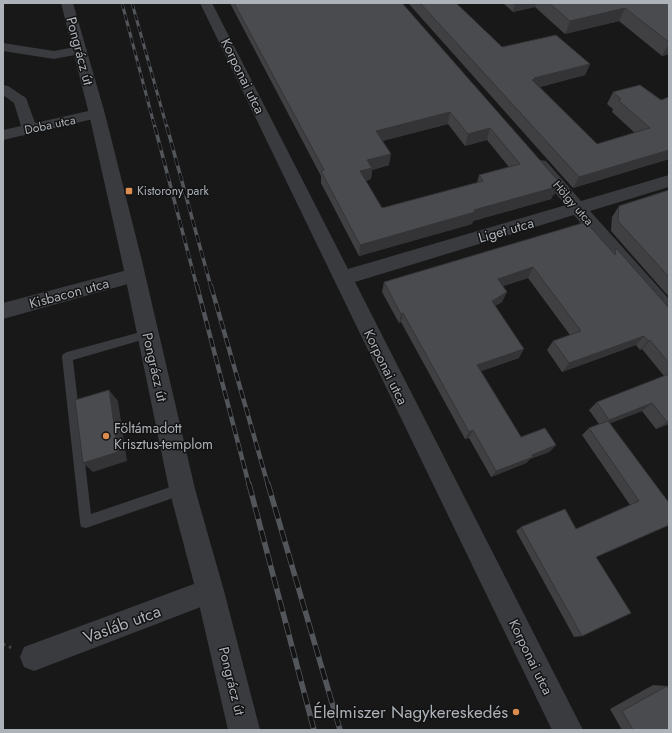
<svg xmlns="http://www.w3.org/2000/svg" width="672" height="733" font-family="Jost,sans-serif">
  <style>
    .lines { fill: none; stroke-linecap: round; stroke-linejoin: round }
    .path { stroke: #3f4245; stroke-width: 3; stroke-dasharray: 2.5 4; stroke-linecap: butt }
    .service { fill: #393b3e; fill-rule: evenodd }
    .minor { fill: #393b3e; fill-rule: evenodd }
    .tertiary { fill: #393b3e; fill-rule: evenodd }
    .rail-far3-casing { stroke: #525559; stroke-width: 3 }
    .rail-far2-casing { stroke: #525559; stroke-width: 3.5 }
    .rail-far1-casing { stroke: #525559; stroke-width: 4.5 }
    .rail-casing { stroke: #525559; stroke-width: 5.5 }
    .rail-far3 { stroke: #131314; stroke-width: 2; stroke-dasharray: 6; stroke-linecap: butt }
    .rail-far2 { stroke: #131314; stroke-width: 2.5; stroke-dasharray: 8; stroke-linecap: butt }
    .rail-far1 { stroke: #131314; stroke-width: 3; stroke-dasharray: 9; stroke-linecap: butt }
    .rail { stroke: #131314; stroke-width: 4; stroke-dasharray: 12; stroke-linecap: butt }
    .wall { fill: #404043; fill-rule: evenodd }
    .shaded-wall { fill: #343437 }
    .building { fill: #4a4b4e; stroke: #343437; fill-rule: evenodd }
    .poi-dot { fill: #db8c4e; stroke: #131314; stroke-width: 1.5 }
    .labels { text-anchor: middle; stroke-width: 3; stroke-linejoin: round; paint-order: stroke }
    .far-street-label { font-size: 12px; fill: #acb2b7; stroke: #131314 }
    .far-poi-label { font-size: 12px; fill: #acb2b7; stroke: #131314; text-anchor: start }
    .street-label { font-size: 14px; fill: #acb2b7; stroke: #131314 }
    .poi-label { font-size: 14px; fill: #acb2b7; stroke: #131314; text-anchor: start }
    .near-street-label { font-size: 17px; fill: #acb2b7; stroke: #131314 }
    .near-poi-label { font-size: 17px; fill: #acb2b7; stroke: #131314; text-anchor: end }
  </style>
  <rect width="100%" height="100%" fill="#181819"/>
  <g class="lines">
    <polyline class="path" points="3,644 12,648"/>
    <polygon class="service" points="148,330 152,331 153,334 152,337 73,360 91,514 182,483 186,485 188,489 186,493 182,495 86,528 81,527 80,522 62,357 63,354 67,352"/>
    <g class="minor">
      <polygon points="200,3 212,3 348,269 566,205 534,169 532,165 534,161 540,160 546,161 581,201 669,175 669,187 590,211 669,299 669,320 662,318 574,215 355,282 583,730 552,730"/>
      <polygon points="3,43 54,51 80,46 85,47 87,50 85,53 54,59 3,51"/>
      <polygon points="3,85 8,86 26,98 35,123 97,109 102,111 104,114 102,117 3,140 3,130 21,126 14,103 3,95"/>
      <polygon points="135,268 142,270 144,275 142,280 3,319 3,303"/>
      <polygon points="210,578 219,582 223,591 219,600 34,671 24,667 20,657 24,647"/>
    </g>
    <polygon class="tertiary" points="61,3 73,3 105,114 142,261 195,489 224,591 260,730 228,730 196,591 169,489 122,261 89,114"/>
    <g class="rail-far3-casing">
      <g id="rail-far3">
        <polyline points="122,3 155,128"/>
        <polyline points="132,3 167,128"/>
      </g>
    </g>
    <g class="rail-far2-casing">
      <g id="rail-far2">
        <polyline points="155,127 197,287"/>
        <polyline points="167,127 211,287"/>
      </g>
    </g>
    <g class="rail-far1-casing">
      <g id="rail-far1">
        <polyline points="197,286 249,485"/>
        <polyline points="211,286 268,485"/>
      </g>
    </g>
    <g class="rail-casing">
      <g id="rail">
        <polyline points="249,484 314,730"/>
        <polyline points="268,484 340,730"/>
      </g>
    </g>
    <use href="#rail-far3" class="rail-far3"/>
    <use href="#rail-far2" class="rail-far2"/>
    <use href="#rail-far1" class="rail-far1"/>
    <use href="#rail" class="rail"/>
  </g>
  <g class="wall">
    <path d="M230,3H402L555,194L553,195L551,199L473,221L472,224L359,256L321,183V176ZM448,124L465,146L487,140L509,167L479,175L477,183L382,208L366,181L371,179L372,170L389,165L382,141Z"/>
    <polygon points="408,3 456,3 502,47 590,64 585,75 540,87 597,144 635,133 612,112 613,109 607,104 613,92 640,85 669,159 573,188"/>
    <polygon points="503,3 669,3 669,54 662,56 619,21 565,34 535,7 513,12"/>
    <polygon points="669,190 669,297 611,231 612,217 619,206"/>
    <polygon points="616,248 669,308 669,424 656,429 642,411 610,423 669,503 596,557 582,636 574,637 516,531 521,527 576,529 630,505 582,435 589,428 599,424 589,410 597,402 664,376 642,349 640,350 636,345 562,372 547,350 553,341 570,335 528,278 503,286 502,302 495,306 519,358 481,371 521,437 556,445 549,452 530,459 526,463 491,477 469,438 465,439 401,322 399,323 382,292 384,282 613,252"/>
    <polygon points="653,685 667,686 669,730 622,730 610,709"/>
  </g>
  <g class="shaded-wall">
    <polygon points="515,3 536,3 535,7 513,12"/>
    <polygon points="625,8 619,21 565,34 570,21"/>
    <polygon points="669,42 669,54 662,56 669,43"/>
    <polygon points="590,64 585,75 531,89 532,80 534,78"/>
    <polygon points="450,112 448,124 375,143 376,131"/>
    <polygon points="490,128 487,140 465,146 468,134"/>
    <polygon points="669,150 669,159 573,188 579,177"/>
    <polygon points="391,154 389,165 372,170 371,179 360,182 360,171 367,160"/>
    <polygon points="560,183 555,194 553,195 551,199 473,221 472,224 359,256 360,245 474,210"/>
    <polygon points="533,267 528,278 493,289 498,279"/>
    <polygon points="507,292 502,302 487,310 492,301"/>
    <polygon points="403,313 401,322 399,323 401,314"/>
    <polygon points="644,336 636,345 562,372 569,363"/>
    <polygon points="650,340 642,349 640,350 648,341"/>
    <polygon points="524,349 519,358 473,374 477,365"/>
    <polygon points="109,390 118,401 127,461 93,472 83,463"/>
    <polygon points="652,403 642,411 601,427 609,420"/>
    <polygon points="669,421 669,424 656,429 667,422"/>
    <polygon points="473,430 469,438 465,439 469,432"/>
    <polygon points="556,445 549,452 530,459 526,463 491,477 496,471 532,455"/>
  </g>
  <g class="building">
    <path d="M234,3H402L560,183L554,184L556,187L474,210L475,212L360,245L321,171L324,170ZM450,112L468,134L490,128L520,164L479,175L483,181L382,208L360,171L372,168L367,160L391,154L376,131Z"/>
    <polygon points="420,3 456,3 502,47 556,35 590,64 534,78 535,79 532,80 597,144 650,128 618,100 621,99 613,92 640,85 661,100 669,97 669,150 579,177"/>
    <polygon points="549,3 669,3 669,42 625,8 570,21"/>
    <polygon points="669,190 669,277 618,221 619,206"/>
    <polygon points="586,222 615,255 616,248 669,308 669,363 650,340 648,341 644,336 569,363 553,341 581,331 533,267 498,279 507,292 492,301 524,349 477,365 521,437 545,428 556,445 532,455 533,457 496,471 473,430 469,432 403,313 401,314 384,282"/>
    <polygon points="669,374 669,421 667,422 652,403 609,420 597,402"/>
    <polygon points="109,390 118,452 83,463 75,400"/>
    <polygon points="608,421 669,503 669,525 596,557 631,613 582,636 521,527 565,509 576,529 639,501 589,428"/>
    <polygon points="667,686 669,690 669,730 633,730 622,711"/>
  </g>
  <g class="poi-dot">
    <rect x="125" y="187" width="8" height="8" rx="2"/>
    <circle cx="106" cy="436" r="4"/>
    <circle cx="516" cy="712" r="4"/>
  </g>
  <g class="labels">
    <g class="far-street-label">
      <text transform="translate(50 125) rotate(-12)" y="4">Doba utca</text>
      <text transform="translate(573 203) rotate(49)" y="4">Hölgy utca</text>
    </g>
    <g class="far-poi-label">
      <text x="137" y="195">Kistorony park</text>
    </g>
    <g class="street-label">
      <text transform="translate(80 51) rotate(75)" y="5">Pongrácz út</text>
      <text transform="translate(243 76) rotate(64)" y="5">Korponai utca</text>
      <text transform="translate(506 230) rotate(-16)" y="5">Liget utca</text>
      <text transform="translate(69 293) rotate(-15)" y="5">Kisbacon utca</text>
      <text transform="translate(155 367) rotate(77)" y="5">Pongrácz út</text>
      <text transform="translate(386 367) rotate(64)" y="5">Korponai utca</text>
      <text transform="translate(531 657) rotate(64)" y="5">Korponai utca</text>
      <text transform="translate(232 681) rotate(76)" y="5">Pongrácz út</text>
    </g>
    <g class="poi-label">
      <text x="114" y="433">Föltámadott<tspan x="114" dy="16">Krisztus-templom</tspan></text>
    </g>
    <g class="near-street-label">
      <text transform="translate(122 624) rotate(-20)" y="6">Vasláb utca</text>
    </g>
    <g class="near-poi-label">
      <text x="508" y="718">Élelmiszer Nagykereskedés</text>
    </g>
  </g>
  <rect width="672" height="733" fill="none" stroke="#acb2b7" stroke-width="8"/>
</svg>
